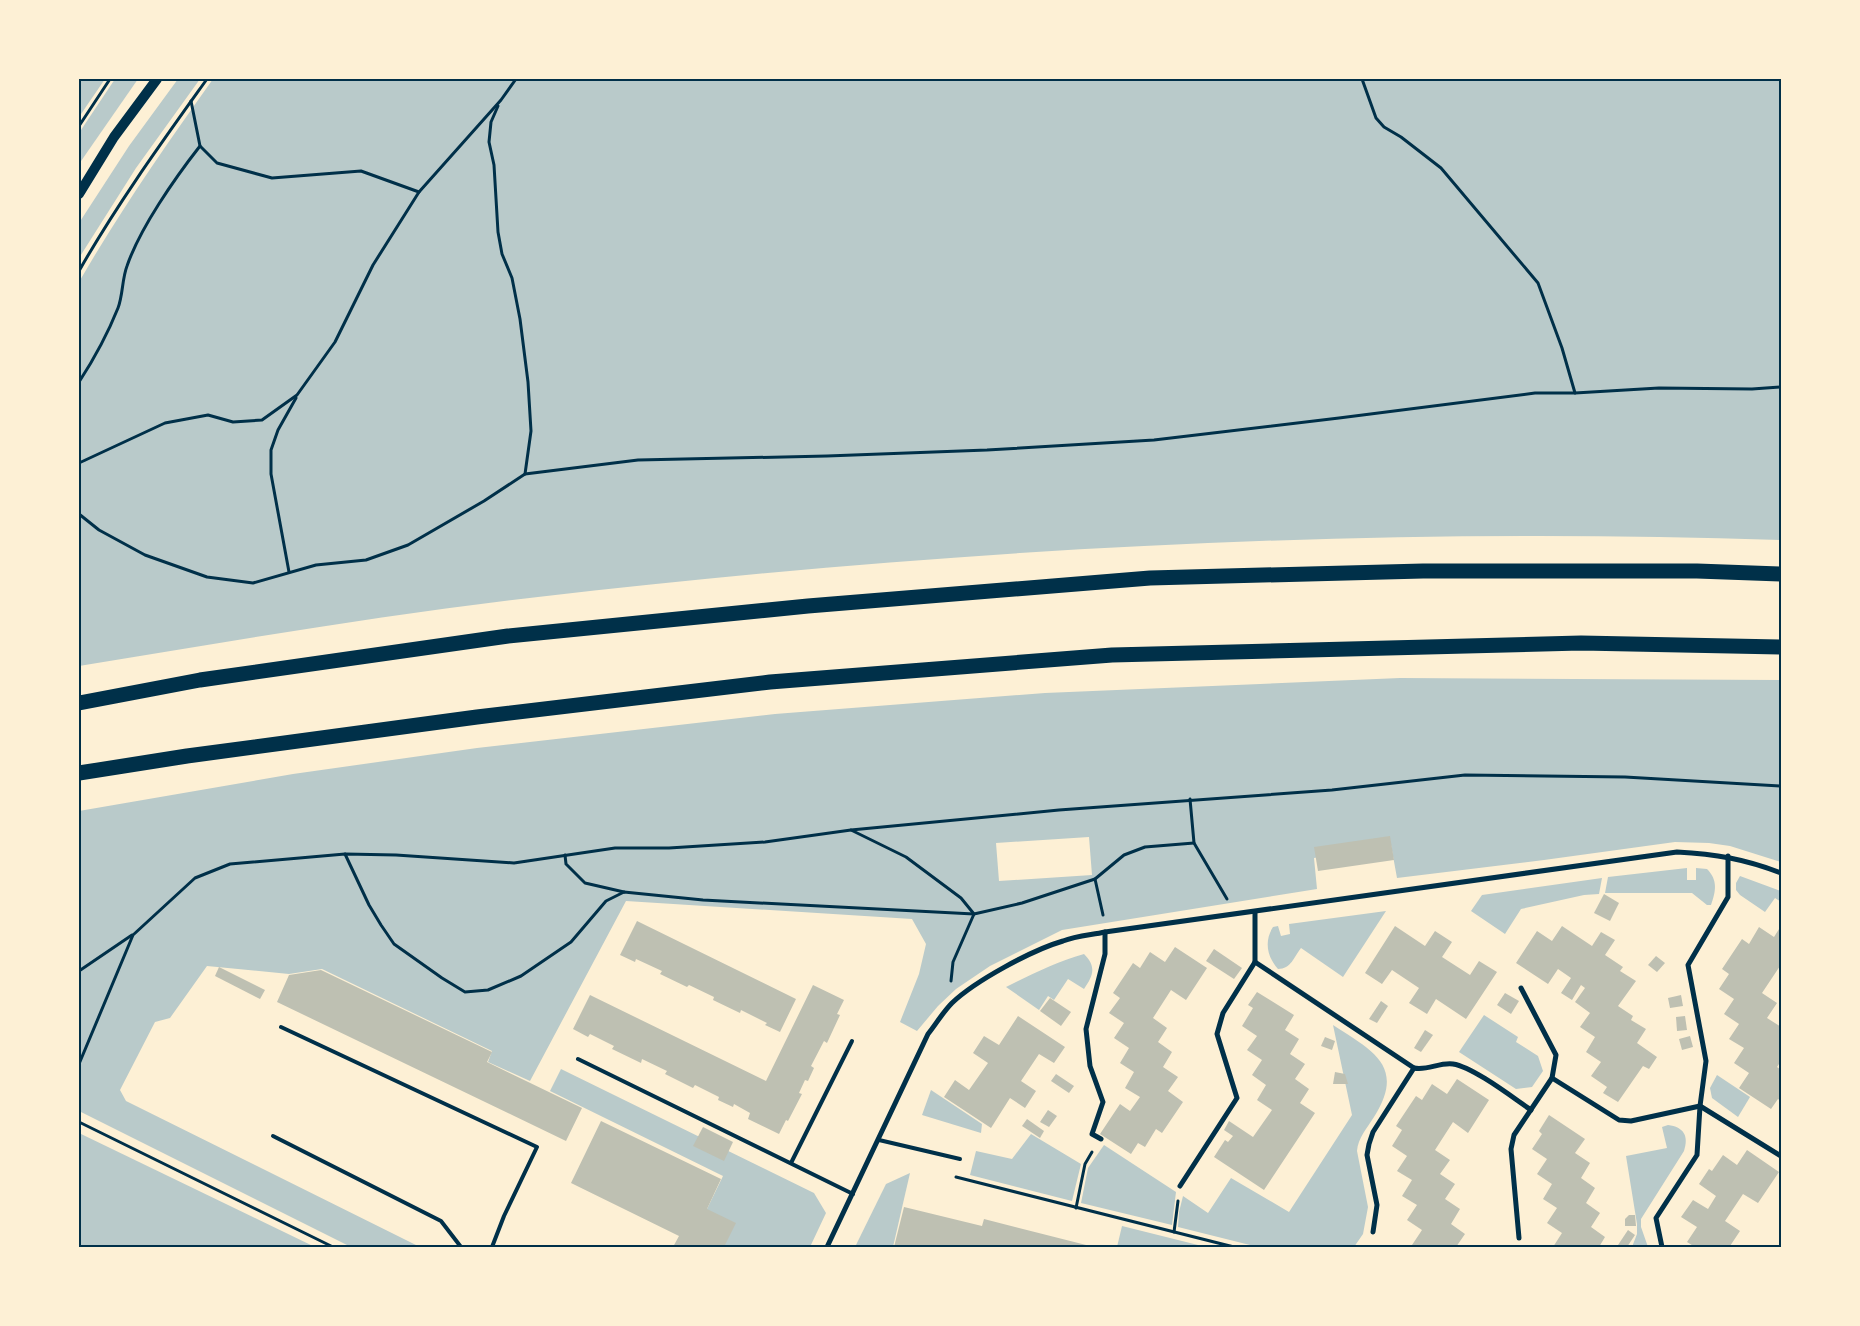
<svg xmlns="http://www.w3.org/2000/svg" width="1860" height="1326" font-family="Jost,sans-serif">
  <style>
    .green { fill: #b9caca; fill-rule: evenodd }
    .building { fill: #bec0b2 }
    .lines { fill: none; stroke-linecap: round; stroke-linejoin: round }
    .path { stroke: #003049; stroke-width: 3 }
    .service { stroke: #003049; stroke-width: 4 }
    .minor { stroke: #003049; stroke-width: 5 }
    .secondary { stroke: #003049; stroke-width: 10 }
    .motorway { stroke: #003049; stroke-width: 15 }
    .neatline { fill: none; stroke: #003049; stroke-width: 2 }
  </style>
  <rect width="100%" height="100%" fill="#fdf0d5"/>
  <g class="green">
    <polygon points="79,79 105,79 79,117"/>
    <polygon points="115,79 138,79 79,164 79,133"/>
    <polygon points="178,79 200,79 136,168 79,258 79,223 129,146"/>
    <path d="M213,79H1781V540C1367,526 949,549 538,597C384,615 231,641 79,666V282C120,211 166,145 213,79Z"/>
    <path d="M1400,678L1781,680V862L1730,846L1709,843L1675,842L1544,860L1397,878L1391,845L1314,858L1317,889L1062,930L990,966L956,989L938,1006L917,1031L900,1022L919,974L926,944L912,919L626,901L530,1081L488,1062L492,1051L322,969L289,974L207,966L170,1018L155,1022L120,1090L126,1101L420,1247H351L79,1111V811L293,774L477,748L775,714L1045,693ZM1089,837L1092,875L999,881L996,843Z"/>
    <path d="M1687,868V880H1696V868L1707,869C1718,880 1716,891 1711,905H1707L1692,893H1605L1608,877Z"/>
    <polygon points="1740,876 1781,891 1781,902 1775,898 1765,912 1740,895 1736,890 1736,883"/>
    <polygon points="1602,878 1599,894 1584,895 1521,909 1505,934 1471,911 1482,895"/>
    <path d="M1386,911L1343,977L1301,948C1294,957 1291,969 1278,969C1267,957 1264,941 1273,927L1278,926L1281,936L1290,934L1289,924Z"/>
    <path d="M1084,954C1097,967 1093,976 1084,989L1068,979L1054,1000L1048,996L1039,1010L1006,987C1032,974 1056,962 1084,954Z"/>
    <polygon points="1484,1015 1518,1037 1516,1042 1538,1056 1543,1071 1532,1087 1516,1089 1459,1052"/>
    <path d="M1333,1025C1373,1051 1406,1066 1374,1117C1367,1128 1358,1138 1357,1151L1368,1207L1363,1234L1354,1247H1258L1178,1227L1179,1212L1183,1196L1208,1213L1231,1178L1289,1212L1352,1115Z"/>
    <polygon points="561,1069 814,1193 826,1213 810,1247 722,1247 733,1224 706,1211 723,1176 550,1091"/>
    <polygon points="1717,1075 1750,1097 1738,1117 1712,1098 1710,1088"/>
    <polygon points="931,1090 982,1124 981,1133 922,1115"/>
    <path d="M1668,1125C1684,1127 1689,1136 1684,1151L1641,1219V1227L1648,1247H1632L1637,1234V1224L1626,1156L1667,1148L1662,1127Z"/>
    <polygon points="79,1133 315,1247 79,1247"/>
    <polygon points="1031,1134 1081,1164 1072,1201 970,1175 976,1151 1012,1159"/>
    <polygon points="1104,1145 1176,1192 1172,1225 1081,1203 1088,1168"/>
    <polygon points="910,1173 893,1247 855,1247 886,1184"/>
    <polygon points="1122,1226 1206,1247 1117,1247"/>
  </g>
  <g class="building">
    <polygon points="1390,836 1394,860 1318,871 1314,847"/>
    <polygon points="1604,894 1619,903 1610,921 1594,913"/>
    <polygon points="637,921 796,999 780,1032 765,1025 767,1023 741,1010 740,1013 713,1000 714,997 689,985 687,987 660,974 662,971 636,959 635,962 620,955"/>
    <polygon points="1395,926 1425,946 1435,931 1452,942 1442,957 1470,975 1479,961 1497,972 1466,1019 1436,999 1427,1014 1409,1003 1419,988 1392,970 1382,984 1365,973"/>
    <polygon points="1562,926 1592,946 1601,932 1615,940 1605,955 1623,967 1620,971 1636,981 1618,1006 1633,1016 1631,1020 1646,1029 1637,1043 1657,1057 1649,1069 1643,1066 1618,1102 1603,1093 1607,1087 1591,1076 1601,1062 1586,1052 1595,1037 1580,1027 1590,1013 1575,1002 1585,988 1581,985 1572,1000 1561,993 1571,978 1558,969 1548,984 1516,963 1537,931 1552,941"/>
    <polygon points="1781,926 1781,966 1780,966 1762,993 1777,1003 1767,1018 1781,1027 1781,1061 1777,1067 1781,1070 1781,1101 1778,1099 1771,1109 1739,1088 1749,1073 1734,1063 1744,1048 1729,1039 1739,1024 1724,1014 1734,999 1719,989 1729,974 1722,969 1742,939 1749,944 1759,927 1774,937"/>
    <polygon points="1175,947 1207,968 1186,1000 1171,990 1153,1018 1167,1028 1158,1042 1172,1052 1163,1067 1178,1077 1168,1091 1183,1102 1162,1133 1156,1129 1145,1147 1138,1143 1131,1154 1100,1134 1120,1104 1130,1111 1140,1097 1125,1088 1134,1072 1120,1063 1129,1048 1114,1038 1124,1023 1109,1013 1120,998 1113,993 1133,963 1140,968 1150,952 1165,962"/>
    <polygon points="1214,949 1242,968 1234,979 1206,961"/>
    <polygon points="1656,956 1665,963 1657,972 1648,965"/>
    <polygon points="219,967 265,990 260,999 215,976"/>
    <polygon points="321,970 492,1052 487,1062 582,1108 566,1141 277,1002 289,975"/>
    <polygon points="813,985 844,1000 837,1014 840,1015 827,1043 824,1041 811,1066 814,1068 808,1081 805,1080 799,1093 802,1094 788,1121 786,1120 779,1134 748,1119 750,1113 734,1104 733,1107 718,1100 719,1097 695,1085 693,1088 665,1074 667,1071 642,1059 641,1063 612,1049 614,1046 590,1034 588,1037 573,1029 590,995 766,1081"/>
    <polygon points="1257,992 1294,1015 1285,1030 1299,1039 1290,1054 1305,1064 1295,1079 1309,1089 1300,1103 1315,1113 1264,1190 1214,1157 1225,1140 1228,1142 1233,1136 1224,1130 1229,1121 1253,1137 1272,1110 1257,1100 1266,1085 1252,1075 1262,1060 1247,1050 1257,1036 1242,1026 1253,1008 1248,1005"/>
    <polygon points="1505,993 1519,1001 1511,1014 1497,1005"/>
    <polygon points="1681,995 1683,1006 1670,1008 1668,998"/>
    <polygon points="1050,998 1071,1012 1061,1026 1040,1011"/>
    <polygon points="1381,1001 1388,1006 1377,1023 1369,1019"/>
    <polygon points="1018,1016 1065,1047 1054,1063 1039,1054 1021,1081 1036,1091 1025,1108 1010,1098 991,1128 944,1097 955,1080 969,1090 988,1063 973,1053 984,1036 999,1045"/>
    <polygon points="1685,1016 1687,1030 1677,1031 1676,1017"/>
    <polygon points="1425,1030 1433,1035 1421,1052 1414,1048"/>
    <polygon points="1690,1036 1693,1047 1682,1050 1679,1039"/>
    <polygon points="1325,1037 1335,1041 1332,1050 1321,1046"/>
    <polygon points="1335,1072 1345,1074 1348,1084 1333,1084"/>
    <polygon points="1056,1074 1074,1086 1069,1093 1051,1081"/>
    <polygon points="1457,1079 1489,1100 1468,1133 1453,1122 1435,1150 1450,1160 1440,1174 1455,1184 1445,1199 1460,1209 1451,1224 1465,1234 1456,1247 1416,1247 1412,1245 1422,1230 1407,1220 1417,1205 1402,1196 1412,1180 1397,1171 1407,1156 1392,1146 1402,1130 1396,1126 1416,1096 1422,1100 1432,1084 1447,1094"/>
    <polygon points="1048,1110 1057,1116 1049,1127 1040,1122"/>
    <polygon points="1549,1115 1585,1139 1575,1153 1590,1163 1581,1178 1595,1188 1586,1203 1600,1213 1591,1227 1605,1237 1599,1247 1553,1247 1562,1233 1547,1223 1557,1208 1543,1199 1552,1184 1537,1174 1547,1159 1532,1149 1542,1134 1539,1131"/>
    <polygon points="1027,1119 1044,1131 1040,1138 1022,1126"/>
    <polygon points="601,1121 721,1179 707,1209 736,1223 724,1247 673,1247 679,1236 571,1183"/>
    <polygon points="703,1127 733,1142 724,1161 693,1146"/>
    <polygon points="1747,1150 1779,1172 1758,1203 1743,1194 1725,1221 1740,1231 1730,1246 1733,1247 1695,1247 1687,1242 1697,1227 1681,1217 1693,1200 1708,1209 1716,1196 1699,1184 1709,1169 1712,1171 1723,1155 1737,1165"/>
    <polygon points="904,1207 982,1226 984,1219 1094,1247 894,1247"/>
    <polygon points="1629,1215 1635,1215 1636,1226 1625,1226 1625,1219"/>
    <polygon points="1628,1230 1635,1235 1627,1247 1622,1247 1618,1245"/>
  </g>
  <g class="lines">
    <g class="path">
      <polyline points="1362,79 1376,118 1384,127 1401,137 1441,168 1538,283 1562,348 1575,393"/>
      <polyline points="498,106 491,122 489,142 494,165 498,232 502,254 512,278 520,319 528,382 531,431 525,474"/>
      <polyline points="79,126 110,79"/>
      <polyline points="200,146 217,163 272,178 361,171 419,192"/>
      <path d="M79,271C117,204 162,142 207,79"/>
      <path d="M79,382C94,359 108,333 118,308C123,295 122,279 127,266C140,228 175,178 200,146L191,101"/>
      <polyline points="79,463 165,423 208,415 233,422 262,420 297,395 335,342 373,265 419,192 501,100 516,79"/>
      <polyline points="79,514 99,530 145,555 207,577 253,583 316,565 366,560 408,545 484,501 525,474 638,460 827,456 987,450 1154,440 1339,418 1535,393 1575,393 1659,388 1752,389 1781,387"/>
      <polyline points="289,572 271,474 271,450 278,430 296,398"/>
      <polyline points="1190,799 1194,843 1227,899"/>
      <polyline points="851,830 906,857 961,898 974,914 953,962 951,981"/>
      <polyline points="345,854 369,905 381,925 394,944 442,978 465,992 488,990 521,976 571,942 606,901 624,892 703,900 974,914 1022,903 1095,879 1124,855 1145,847 1194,843"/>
      <polyline points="565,855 566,864 585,883 624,892"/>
      <polyline points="1095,879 1103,915"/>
      <polyline points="79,971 132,935"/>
      <polyline points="79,1064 133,935 195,878 230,864 345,854 396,855 514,863 615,848 669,848 765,842 851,830 1059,810 1332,790 1465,775 1625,777 1781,786"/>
      <polyline points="79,1122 333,1247"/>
      <polyline points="956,1177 1234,1247"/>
      <polyline points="1076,1208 1085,1164 1092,1152"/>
      <polyline points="1174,1232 1178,1201"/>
    </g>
    <g class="service">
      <polyline points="281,1027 537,1147 504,1216 492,1247"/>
      <polyline points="578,1059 853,1194"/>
      <polyline points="273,1136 441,1221 461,1247"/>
      <polyline points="879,1140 960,1159"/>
      <polyline points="791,1163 852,1041"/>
    </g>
    <g class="minor">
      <polyline points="1255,962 1414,1068 1373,1132 1369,1144 1367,1155 1377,1205 1373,1232"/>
      <path d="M1414,1068C1427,1071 1440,1062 1453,1064C1473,1067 1512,1097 1531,1110"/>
      <polyline points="1552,1078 1619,1120 1631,1121 1700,1106"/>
      <polyline points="1700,1106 1781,1156"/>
      <polyline points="1101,1139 1092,1134 1103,1102 1090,1066 1086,1029 1105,954 1105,932"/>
      <polyline points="1180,1186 1237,1098 1217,1034 1223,1013 1255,962 1255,912"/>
      <polyline points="1519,1238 1511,1149 1514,1135 1552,1078 1556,1055 1521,988"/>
      <path d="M827,1247L928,1034C936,1024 943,1012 952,1003C975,981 1032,950 1063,941C1076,936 1091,935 1105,932L1677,852C1715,854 1745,859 1781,873"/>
      <polyline points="1662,1247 1656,1218 1697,1155 1700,1106 1706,1061 1688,965 1728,897 1728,856"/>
    </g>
    <polyline class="secondary" points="79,194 114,137 157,79"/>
    <g class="motorway">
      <polyline points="79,703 200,680 508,636 808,606 1150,578 1423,571 1697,571 1781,574"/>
      <polyline points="79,773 187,756 477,717 770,682 1112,655 1581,643 1781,647"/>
    </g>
  </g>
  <rect width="1860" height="1326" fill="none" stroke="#fdf0d5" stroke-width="160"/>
  <rect x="80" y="80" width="1700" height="1166" class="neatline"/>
</svg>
